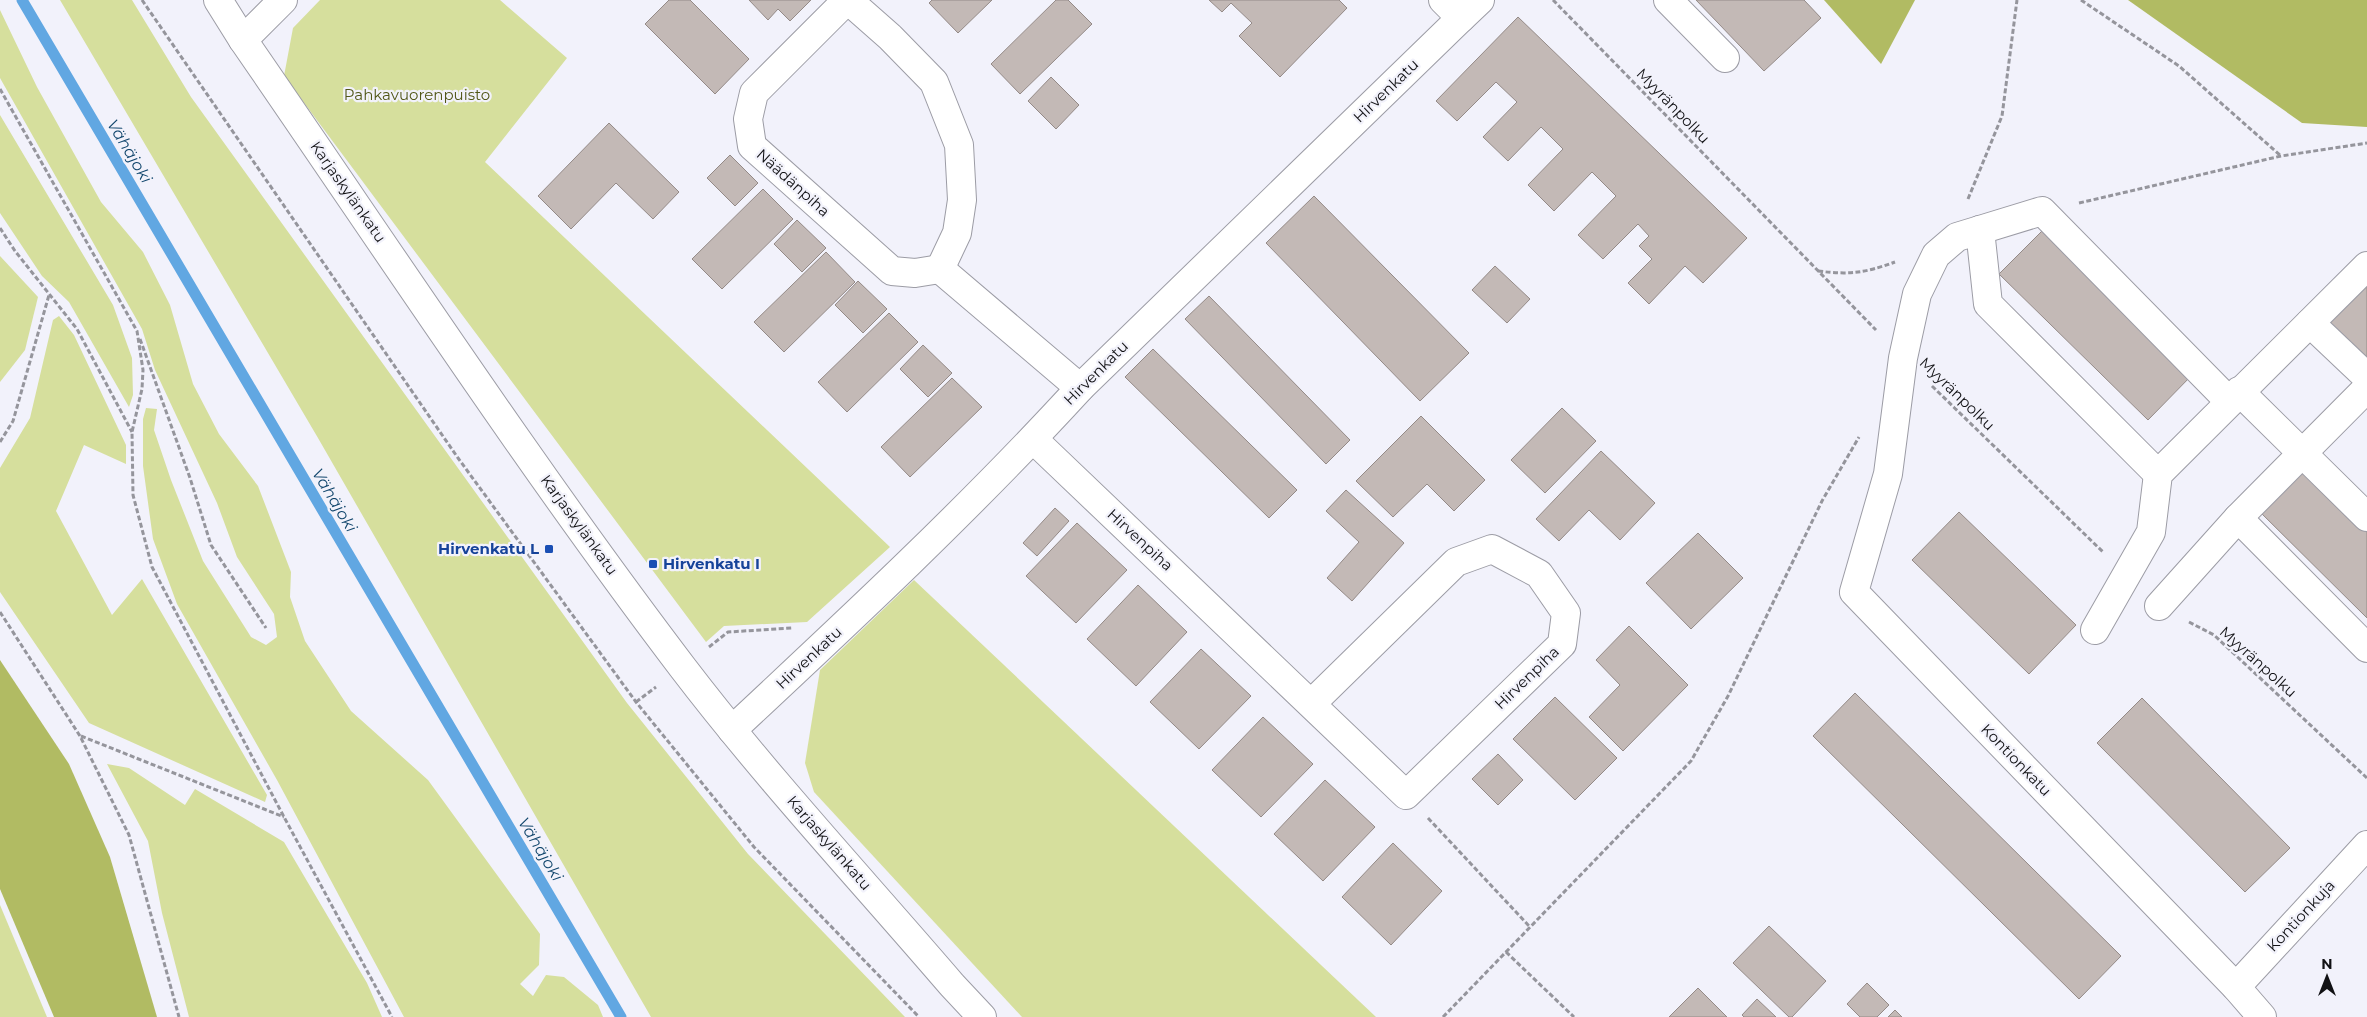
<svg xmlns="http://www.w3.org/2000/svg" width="2367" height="1017" font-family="Montserrat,sans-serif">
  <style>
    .green { fill: #d6df9d }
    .forest { fill: #b1bb63 }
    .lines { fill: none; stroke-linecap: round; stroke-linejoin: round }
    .stream { stroke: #61a7e2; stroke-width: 11 }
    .building { fill: #c3b9b6; stroke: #948a87 }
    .minor-casing { stroke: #9c9ca5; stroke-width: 30 }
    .path { stroke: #95959c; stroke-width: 3; stroke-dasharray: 5 2.5; stroke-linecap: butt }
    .minor { stroke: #fff; stroke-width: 28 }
    .transit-dot { fill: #1a4fb4; stroke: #f2f2fb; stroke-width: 2 }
    .labels { text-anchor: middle; stroke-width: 4.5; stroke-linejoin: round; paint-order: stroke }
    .street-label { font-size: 15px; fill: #111114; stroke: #f2f2fb }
    .park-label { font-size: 15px; fill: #515717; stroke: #f2f2fb }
    .transit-label { font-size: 15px; font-weight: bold; fill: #164399; stroke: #f2f2fb; text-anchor: end }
    .water-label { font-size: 16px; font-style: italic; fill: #10456c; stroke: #f2f2fb }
  </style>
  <rect width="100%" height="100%" fill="#f2f2fb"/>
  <g class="green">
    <polygon points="60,0 132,0 191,97 627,703 748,854 905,1017 651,1017 318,438"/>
    <polygon points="320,0 500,0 567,58 485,162 890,547 807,622 724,626 706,642 284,76 293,28"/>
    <polygon points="0,10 37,87 101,202 143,252 170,305 193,384 219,434 258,486 291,572 290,597 305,641 351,711 428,780 540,934 539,965 520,984 533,996 546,975 564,977 598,1005 603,1017 404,1017 277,780 177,604 153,539 143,466 143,419 146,408 157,409 154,430 171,480 203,561 251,637 266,645 277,637 274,614 237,557 217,503 155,370 142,329 0,78"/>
    <polygon points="0,115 113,305 132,358 133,395 129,407 69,302 42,276 0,213"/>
    <polygon points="0,256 38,297 25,350 0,382"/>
    <polygon points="59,316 74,335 126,445 126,464 84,445 56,511 112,615 142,579 267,795 265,802 89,723 0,592 0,468 30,418 53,320"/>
    <polygon points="914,580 1376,1017 1022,1017 814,792 805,763 820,670"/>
    <polygon points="107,764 129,768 185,805 195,789 284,842 367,983 382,1017 189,1017 162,913 148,841"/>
    <polygon points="0,905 47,1017 0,1017"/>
  </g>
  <g class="forest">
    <polygon points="1824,0 1915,0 1881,64"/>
    <polygon points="2128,0 2367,0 2367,127 2302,123"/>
    <polygon points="0,660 69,764 110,857 157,1017 54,1017 0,889"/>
  </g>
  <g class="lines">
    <polyline class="stream" points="22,0 621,1017"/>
  </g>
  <g class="building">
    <polygon points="669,0 690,0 749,59 715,94 645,24"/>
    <polygon points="749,0 811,0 790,21 778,9 768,20"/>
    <polygon points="932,0 992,0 958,33 929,3"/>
    <polygon points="1056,0 1068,0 1092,24 1020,94 991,64"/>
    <polygon points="1209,0 1339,0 1347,8 1280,77 1239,36 1252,23 1231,3 1222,12"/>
    <polygon points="1696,0 1804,0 1821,18 1764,71"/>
    <polygon points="1518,17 1747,238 1703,283 1685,266 1649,304 1628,283 1652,259 1639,246 1649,236 1638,224 1603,259 1578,235 1616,196 1592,172 1554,211 1528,185 1563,149 1541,127 1508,161 1483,137 1517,102 1496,82 1457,121 1436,101"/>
    <polygon points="1051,77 1079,105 1056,129 1028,101"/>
    <polygon points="609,123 679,192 653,219 616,183 571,229 538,196"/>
    <polygon points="730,155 758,183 735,206 707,178"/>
    <polygon points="763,189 793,219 722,289 692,259"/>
    <polygon points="1314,196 1469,353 1420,401 1266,243"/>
    <polygon points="797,220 826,248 802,272 774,244"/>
    <polygon points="2045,228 2193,374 2148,420 1999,274"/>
    <polygon points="826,252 855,282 784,352 754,322"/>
    <polygon points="1495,266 1530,299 1507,323 1472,290"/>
    <polygon points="2367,276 2367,362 2324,319"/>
    <polygon points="858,281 887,309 863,333 835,305"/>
    <polygon points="1209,296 1350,440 1326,464 1185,319"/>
    <polygon points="889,313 918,342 847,412 818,382"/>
    <polygon points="923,345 952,373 928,397 900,369"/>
    <polygon points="1153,349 1297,490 1269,518 1125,377"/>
    <polygon points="952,378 982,407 910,477 881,447"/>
    <polygon points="1562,408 1596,441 1545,493 1511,460"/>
    <polygon points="1421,416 1485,480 1454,511 1427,484 1393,517 1356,481"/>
    <polygon points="1601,451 1655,503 1620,540 1589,510 1559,541 1536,519"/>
    <polygon points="2299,464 2367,531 2367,618 2255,507"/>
    <polygon points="1346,490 1404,543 1352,601 1327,578 1359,542 1326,511"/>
    <polygon points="1055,508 1069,521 1037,556 1023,543"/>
    <polygon points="1959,512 2076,625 2029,674 1912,560"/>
    <polygon points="1077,523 1127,570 1076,623 1026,576"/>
    <polygon points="1698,533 1743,578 1691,629 1646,583"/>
    <polygon points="1138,585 1187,632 1136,686 1087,639"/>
    <polygon points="1629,626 1688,685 1623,751 1589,717 1620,685 1596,660"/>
    <polygon points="1201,649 1251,696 1199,749 1150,702"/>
    <polygon points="1855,693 2121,956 2079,999 1813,736"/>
    <polygon points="1555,697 1617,758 1575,800 1513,739"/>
    <polygon points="2142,698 2290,848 2245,892 2097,743"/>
    <polygon points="1263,717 1313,764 1261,817 1212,770"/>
    <polygon points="1498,754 1523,780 1498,805 1472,779"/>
    <polygon points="1325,780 1375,827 1323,881 1274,834"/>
    <polygon points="1393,843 1442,891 1391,945 1342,897"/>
    <polygon points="1769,926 1826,981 1792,1017 1789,1017 1733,963"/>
    <polygon points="1867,983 1889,1005 1877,1017 1860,1017 1847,1004"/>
    <polygon points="1698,988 1727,1017 1669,1017"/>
    <polygon points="1757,999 1776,1017 1744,1017 1742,1015"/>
    <polygon points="1895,1010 1902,1017 1888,1017"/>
  </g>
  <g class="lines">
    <g class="minor-casing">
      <g id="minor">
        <path d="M218,0L243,40C388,250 528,464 683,668C767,778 862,880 952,985L982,1017"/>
        <polyline points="847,0 754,93 748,119 752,146 892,271 915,273 940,269"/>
        <polyline points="848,0 890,37 934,82 959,145 962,200 957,233 940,269 1080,388"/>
        <polyline points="1668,0 1725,58"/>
        <polyline points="1461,18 1480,0"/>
        <polyline points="243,40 283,0"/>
        <polyline points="1980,230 1988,304 2158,474"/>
        <polyline points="2310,323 2367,377"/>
        <polyline points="2239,391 2367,517"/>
        <polyline points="2229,401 2042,211 1957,237 1936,255 1917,294 1903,358 1888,474 1854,592 2236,987 2262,1017"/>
        <polyline points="1033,439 1406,795 1562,644 1566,613 1539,574 1492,549 1456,562 1312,703"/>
        <polyline points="2238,518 2367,388"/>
        <polyline points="2159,606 2238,518 2367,648"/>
        <polyline points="2095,630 2151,532 2158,474 2367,266"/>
        <path d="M732,730C851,619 970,508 1080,388L1461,18L1443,0"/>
        <polyline points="2236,987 2367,845"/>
      </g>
    </g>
    <g class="path">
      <polyline points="142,0 458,458 636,702 754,847 919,1017"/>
      <polyline points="1553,0 1876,330"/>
      <polyline points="2081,0 2179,66 2281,156"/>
      <polyline points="0,89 137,331 143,370 142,389 132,432 133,495 152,567 284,817 392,1017"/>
      <polyline points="1968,199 2002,116 2017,0"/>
      <polyline points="2079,203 2281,156 2367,143"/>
      <polyline points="0,228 15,251 77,329 132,432"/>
      <path d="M1818,271C1850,275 1865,273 1895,262"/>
      <polyline points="140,339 190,478 211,545 266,628"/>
      <polyline points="1932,386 2103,552"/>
      <polyline points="0,442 13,421 49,295"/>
      <polyline points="0,612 80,736 129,835 179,1017"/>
      <polyline points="2189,622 2214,635 2367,778"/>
      <polyline points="709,647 728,632 792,628"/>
      <polyline points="636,702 656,687"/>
      <polyline points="81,736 284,817"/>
      <polyline points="1428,818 1530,927"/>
      <polyline points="1506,952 1574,1017"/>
      <polyline points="1443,1017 1691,761 1728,696 1822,501 1859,437"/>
    </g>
    <use href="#minor" class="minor"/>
  </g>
  <g class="transit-dot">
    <rect x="544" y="544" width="10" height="10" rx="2.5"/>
    <rect x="648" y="559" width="10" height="10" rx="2.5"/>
  </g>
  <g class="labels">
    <g class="street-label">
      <text transform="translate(1386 91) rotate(-44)" y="5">Hirvenkatu</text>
      <text transform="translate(1673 106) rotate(46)" y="5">Myyränpolku</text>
      <text transform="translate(793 183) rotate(42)" y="5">Näädänpiha</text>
      <text transform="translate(348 192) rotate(55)" y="5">Karjaskylänkatu</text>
      <text transform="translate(1096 373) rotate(-45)" y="5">Hirvenkatu</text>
      <text transform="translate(1957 394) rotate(44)" y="5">Myyränpolku</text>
      <text transform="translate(579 525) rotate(54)" y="5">Karjaskylänkatu</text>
      <text transform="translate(1140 540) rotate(43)" y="5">Hirvenpiha</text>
      <text transform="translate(809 658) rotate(-43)" y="5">Hirvenkatu</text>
      <text transform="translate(2258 662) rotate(42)" y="5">Myyränpolku</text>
      <text transform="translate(1527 678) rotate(-44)" y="5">Hirvenpiha</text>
      <text transform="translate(2016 760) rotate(46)" y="5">Kontionkatu</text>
      <text transform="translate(829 843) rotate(49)" y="5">Karjaskylänkatu</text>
      <text transform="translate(2301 916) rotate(-47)" y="5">Kontionkuja</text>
    </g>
    <g class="park-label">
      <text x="417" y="100">Pahkavuorenpuisto</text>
    </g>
    <g class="transit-label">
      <text x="539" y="554">Hirvenkatu L</text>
      <text x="663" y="569" text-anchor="start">Hirvenkatu I</text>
    </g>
    <g class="water-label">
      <text transform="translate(130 151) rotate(59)" y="6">Vähäjoki</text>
      <text transform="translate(335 500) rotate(59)" y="6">Vähäjoki</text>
      <text transform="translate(541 849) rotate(59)" y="6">Vähäjoki</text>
    </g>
  </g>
  <g transform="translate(2327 977)" stroke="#f2f2fb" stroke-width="4" paint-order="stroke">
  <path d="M0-4L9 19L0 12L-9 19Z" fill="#111114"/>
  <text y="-8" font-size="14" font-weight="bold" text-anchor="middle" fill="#111114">N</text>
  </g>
</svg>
